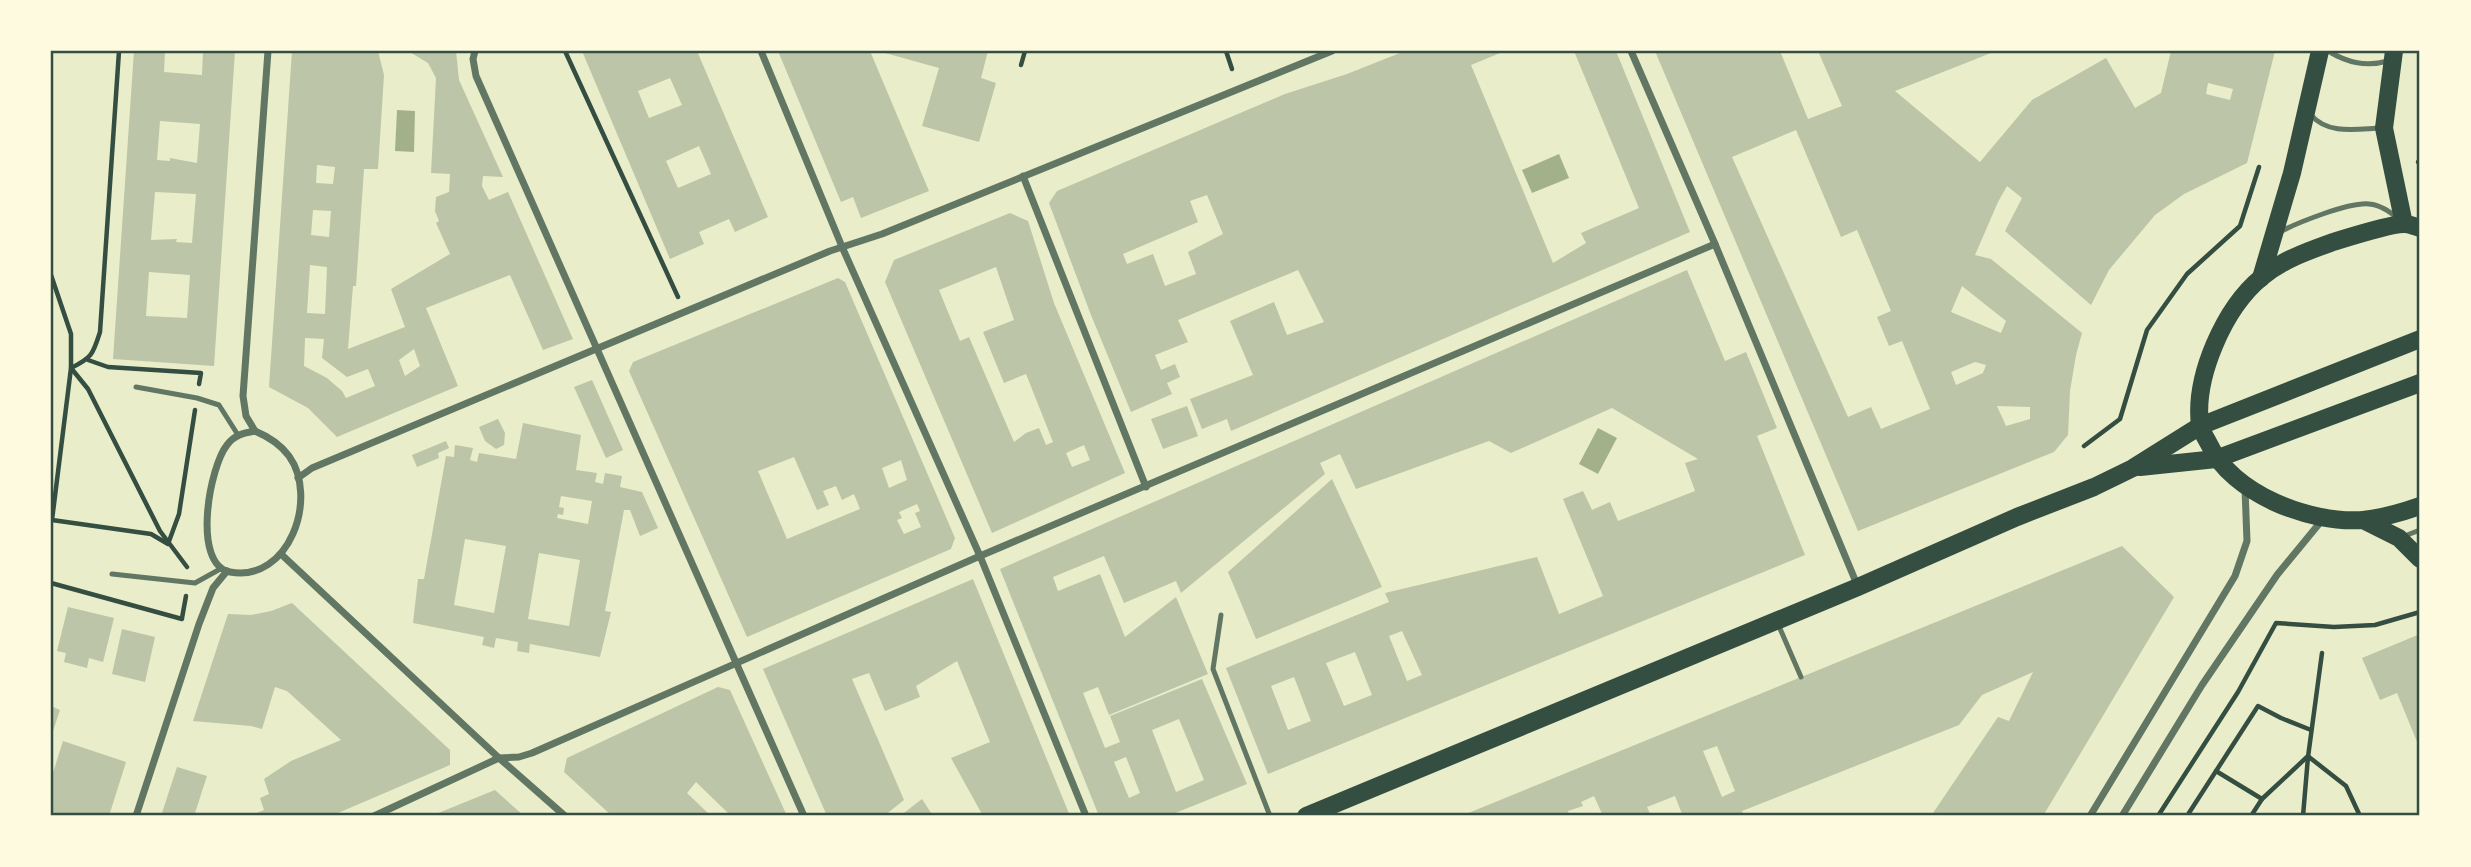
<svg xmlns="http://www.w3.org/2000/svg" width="2471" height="867" font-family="Poppins,sans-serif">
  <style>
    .water { fill: #a3b18a }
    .building { fill: #bcc5a7; fill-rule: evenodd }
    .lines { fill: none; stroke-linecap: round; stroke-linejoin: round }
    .path { stroke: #344e41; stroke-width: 4.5 }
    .service { stroke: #617663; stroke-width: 5 }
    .minor { stroke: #617663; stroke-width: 7 }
    .primary { stroke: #344e41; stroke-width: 18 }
    .neatline { fill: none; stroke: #344e41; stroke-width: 2.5 }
  </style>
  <rect width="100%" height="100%" fill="#e9edc9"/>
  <g class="water">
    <polygon points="397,110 415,111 414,152 395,151"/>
    <polygon points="1559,154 1569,178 1532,193 1522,170"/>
    <polygon points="1598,428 1617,438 1598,474 1579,464"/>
  </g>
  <g class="building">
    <path d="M134,51H165L164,72L202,75L203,51H235L214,366L113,359ZM160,121L200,124L197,163L170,158V161L157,160ZM155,192L196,194L192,243L176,242L177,239L151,240ZM149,272L190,275L187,318L146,316Z"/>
    <path d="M292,51H378L384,75L378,169H364L356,286H353L348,349L405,327L391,289L450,254L436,223L439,221L435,211L436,197L449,192L450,174L431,173L436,78L428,63L408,51H456L459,80L503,177L483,176L482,186L489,200L508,192L573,339L543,350L510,275L426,308L458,386L337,437L308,408L269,387ZM317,165L335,167L333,184L316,183ZM313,210L331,211L329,237L311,235ZM310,265L327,267L325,314L307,313ZM305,338L324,339L322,358L347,377L368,369L375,386L346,398L342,391L327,378L304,366ZM414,349L420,366L405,376L399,360Z"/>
    <path d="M582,51H697L768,217L735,232L729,219L699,232L704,244L670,259ZM670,78L682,105L649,118L638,91ZM699,146L711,174L678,188L666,161Z"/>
    <polygon points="778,51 870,51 929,191 861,218 853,197 841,202"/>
    <polygon points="878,51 988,51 981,78 996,83 979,142 922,126 939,68"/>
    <path d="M1405,51H1505L1471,65L1553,263L1586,243L1581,233L1639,208L1574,51H1616L1690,232L1231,431L1227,419L1202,429L1190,399L1253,375L1230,321L1274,302L1287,335L1324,322L1298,270L1178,320L1188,342L1155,355L1161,370L1175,364L1180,377L1167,383L1172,394L1131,412L1091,315L1049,203L1057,191L1285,94L1347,74ZM1207,195L1223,234L1188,252L1196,274L1165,286L1153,254L1127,264L1123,254L1198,222L1190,201Z"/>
    <path d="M1655,51H1780L1808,119L1842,106L1818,51H1996L1895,91L1980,162L2032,100L2106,58L2135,108L2161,93L2171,51H2275L2247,163L2184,194L2155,215L2109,270L2091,305L2005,231L2022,198L2007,186L1998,202L1975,255L1991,259L2082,333L2076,355L2070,391L2068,435L2054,452L1858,531ZM2208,83L2233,89L2230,100L2206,94ZM1796,130L1841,237L1857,230L1891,311L1877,317L1889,346L1902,341L1930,409L1881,429L1871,407L1848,417L1732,157ZM1962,286L2006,321L2001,333L1951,312ZM1975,362L1986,365L1983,373L1956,385L1951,372ZM1997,406L2030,407V419L2006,426Z"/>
    <path d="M1010,213L1028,221L1054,303L1125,473L992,533L885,282L894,260ZM996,267L1014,320L983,332L1004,383L1026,374L1053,442L1046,445L1039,428L1026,433L1014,442L969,337L960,341L939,290ZM1084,445L1090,460L1072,467L1066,453Z"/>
    <path d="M1687,270L1725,361L1746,352L1777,428L1757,436L1805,555L1268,774L1226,668L1389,602L1385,593L1537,557L1559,614L1603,596L1563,499L1583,491L1592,510L1610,502L1618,521L1695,491L1685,463L1698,459L1612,408L1511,453L1489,441L1356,489L1340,454L1320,463L1325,474L1181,593L1176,581L1124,603L1104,556L1053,577L1058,591L1100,574L1125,637L1176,597L1208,674L1109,715L1098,687L1083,693L1105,748L1120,742L1110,716L1202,679L1247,784L1168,816H1099L1000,569ZM1402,631L1422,675L1407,681L1389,636ZM1355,652L1372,695L1344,706L1326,663ZM1294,677L1311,721L1288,730L1271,686ZM1179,719L1204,780L1176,792L1152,730ZM1126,757L1140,793L1129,798L1114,762Z"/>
    <path d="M838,278L845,282L955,538L951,549L747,637L629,371L633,362ZM794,457L817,510L829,505L823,491L836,486L842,500L854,494L860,509L787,539L758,471ZM901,460L907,480L889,488L882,468ZM917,504L920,511L915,513L921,527L904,534L897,520L902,518L899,512Z"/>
    <polygon points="592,380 623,450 606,458 574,387"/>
    <polygon points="1187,406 1198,436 1163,449 1151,419"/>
    <polygon points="498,419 505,433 504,445 496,449 485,441 479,427"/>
    <path d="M523,423L581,435L576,470L597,473L595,482L603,484L605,473L622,476L620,487L642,492L658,528L640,536L630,510H624L605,611L611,612L600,657L530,644L529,653L517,651L518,642L496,638L494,648L482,645L484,637L413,623L418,579H424L446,456L454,457L455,445L473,448L470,460L477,462L479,453L516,459ZM561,496L592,501L588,524L557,518L558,514L563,515L564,508L559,507ZM465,539L506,546L494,613L454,605ZM539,553L580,560L569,626L528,619Z"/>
    <polygon points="446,441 449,448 438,453 439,458 417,467 412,455"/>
    <polygon points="1332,479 1382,587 1256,639 1228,572"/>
    <path d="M2122,546L2174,597L2043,816H1931L1998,717L2009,721L2033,672L1982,695L1959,725L1742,811L1744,816H1676L1682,814L1675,796L1647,807L1651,816H1603L1594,796L1581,802L1583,806L1568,811L1570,816H1461ZM1717,746L1735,791L1722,797L1703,751Z"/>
    <polygon points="973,579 1070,816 983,816 951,758 990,742 957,661 916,686 920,697 885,711 869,673 852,679 904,800 884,816 827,816 763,669"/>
    <polygon points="292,603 450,750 450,765 331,816 249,816 264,810 260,798 269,794 264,779 291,761 341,740 287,691 275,687 262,729 251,726 193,721 228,614 251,615 271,611"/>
    <polygon points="68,607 114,618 103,662 89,658 87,668 64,662 66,653 57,651"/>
    <polygon points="122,629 155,637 145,682 112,674"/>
    <polygon points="2420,634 2420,749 2397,693 2380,700 2362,658"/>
    <polygon points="718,687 730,690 787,816 729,816 730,815 696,782 687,793 711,816 612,816 564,772 567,758"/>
    <polygon points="51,706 60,710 51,737"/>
    <polygon points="63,741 126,762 109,816 51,816 51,779"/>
    <polygon points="177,767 207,776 194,816 161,816"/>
    <polygon points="495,790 524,816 431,816"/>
    <polygon points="922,799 933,816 900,816"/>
  </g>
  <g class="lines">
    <g class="path">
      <polyline points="565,51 678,297"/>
      <polyline points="1226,51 1232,69"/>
      <polyline points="1021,65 1025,51"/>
      <polyline points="2418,162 2420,162"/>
      <polyline points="51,275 71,334 71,368 88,389 160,531 187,567"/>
      <polyline points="88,360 108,367 201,373 199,384"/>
      <polyline points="2084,446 2120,419 2147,330 2187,274 2240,226 2259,167"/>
      <path d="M52,520L71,368C92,358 93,354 100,332L119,51"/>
      <polyline points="52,520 151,534 168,544 179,514 195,410"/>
      <polyline points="51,583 182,619"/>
      <polyline points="182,618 186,596"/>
      <polyline points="2309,757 2346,786 2360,816"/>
      <polyline points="2216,771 2262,799"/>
      <polyline points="2158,816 2238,692 2276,623 2334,627 2375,625 2420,612"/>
      <polyline points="2187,816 2258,706 2281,718 2311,730"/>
      <polyline points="2251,816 2262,799 2307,757"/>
      <polyline points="2303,816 2308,757 2322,653"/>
    </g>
    <g class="service">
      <path d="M2328,51C2348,63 2366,67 2388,61"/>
      <path d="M2311,115C2328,135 2357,129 2380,128"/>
      <path d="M2278,233C2296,223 2349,202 2369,204C2381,205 2390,212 2399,219"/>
      <polyline points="136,387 197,398 219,405 238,435"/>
      <polyline points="2402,537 2420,530"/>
      <polyline points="112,574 195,583 222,568"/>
      <polyline points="1221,615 1213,669 1270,816"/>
      <polyline points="1778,624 1801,677"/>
    </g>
    <g class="minor">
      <polyline points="475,51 473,59 476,76 804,816"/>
      <polyline points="761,51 843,249 980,556 1086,816"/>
      <polyline points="1631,51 1715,244 1858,587"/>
      <polyline points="1023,176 1146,487"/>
      <polyline points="255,431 246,416 243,396 268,51"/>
      <path d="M255,431C267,436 281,445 289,456C319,498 289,583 230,572C191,564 210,466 227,445C234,435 244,433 255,431Z"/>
      <polyline points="298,478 312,468 830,251 882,234 1332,51"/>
      <polyline points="282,555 499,758 565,816"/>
      <polyline points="136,816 199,624 213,588 227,571"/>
      <polyline points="374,816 499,758 519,757 532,753 980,556 1715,244"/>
      <polyline points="2090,816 2235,576 2247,541 2245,489"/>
      <polyline points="2122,816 2202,685 2277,575 2323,519"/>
    </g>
    <g class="primary">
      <polyline points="2394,51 2384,128 2404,224"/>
      <path d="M2420,228C2416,227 2410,224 2405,224C2393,223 2346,238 2333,242C2308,251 2282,260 2262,277C2224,308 2194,377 2200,425C2201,431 2206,438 2209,444C2232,494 2310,524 2363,520C2382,518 2403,512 2420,506"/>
      <polyline points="2261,278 2292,173 2320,51"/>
      <polyline points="2140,467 2216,459 2420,383"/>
      <polyline points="2363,520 2399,538 2420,559"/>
      <polyline points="1306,816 1858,587 2017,517 2094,487 2133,468 2200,426 2420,339"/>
    </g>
  </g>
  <rect width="2471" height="867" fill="none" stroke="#fefae0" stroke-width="105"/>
  <rect x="52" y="52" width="2366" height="762" class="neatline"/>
</svg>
